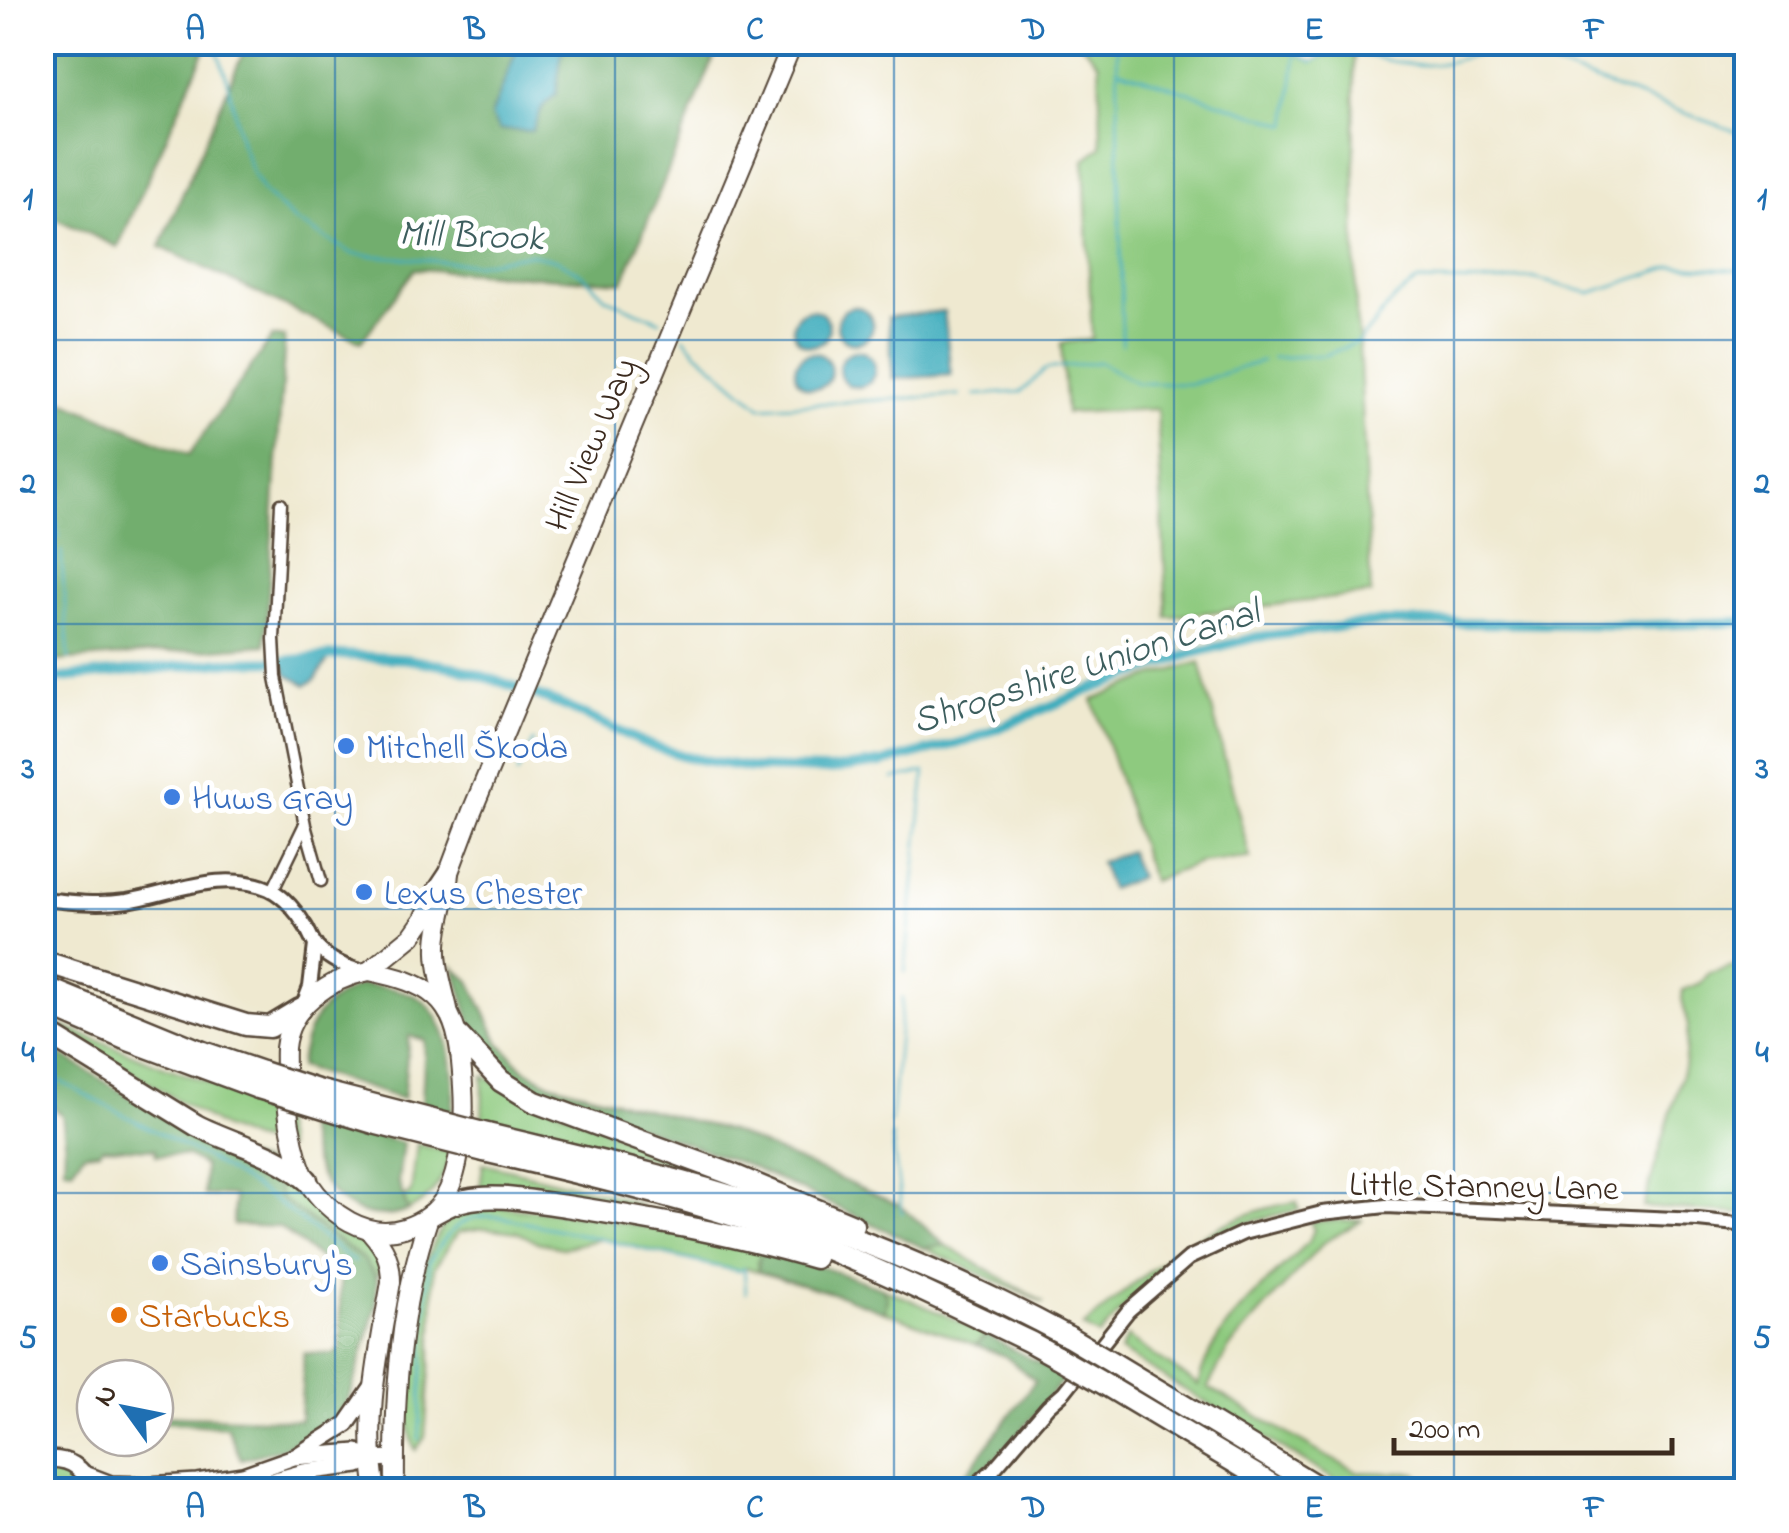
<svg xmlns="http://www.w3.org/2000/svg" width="1789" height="1533" font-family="'Indie Flower',sans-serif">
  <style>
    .green { fill: #8eca7f; stroke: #647a4e; stroke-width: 2.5 }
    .forest { fill: #72ae6e; stroke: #566c46; stroke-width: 2.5 }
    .water { fill: #40adbd; stroke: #3e6c6e; stroke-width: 2.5 }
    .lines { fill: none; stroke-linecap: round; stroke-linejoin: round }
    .stream { stroke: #40adbd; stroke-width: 2.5 }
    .canal { stroke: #40adbd; stroke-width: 10 }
    .minor-casing { stroke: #564739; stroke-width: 15 }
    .tertiary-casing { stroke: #564739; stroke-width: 18 }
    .secondary-casing { stroke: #564739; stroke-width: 20 }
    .primary-casing { stroke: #564739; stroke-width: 22 }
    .motorway-casing { stroke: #564739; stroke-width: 25 }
    .minor { stroke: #fff; stroke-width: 10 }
    .tertiary { stroke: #fff; stroke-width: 12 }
    .secondary { stroke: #fff; stroke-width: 15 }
    .primary { stroke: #fff; stroke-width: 18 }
    .motorway { stroke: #fff; stroke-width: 20 }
    .motorway-bridge-casing { stroke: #564739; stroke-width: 25; stroke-linecap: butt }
    .motorway-bridge { stroke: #fff; stroke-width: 20 }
    .grid { fill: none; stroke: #1f6fb2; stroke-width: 2.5; stroke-opacity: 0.55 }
    .shop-dot { fill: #3f7fe0; stroke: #fff; stroke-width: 4 }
    .food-dot { fill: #e8710a; stroke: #fff; stroke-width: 4 }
    .labels { text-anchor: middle; stroke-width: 10; stroke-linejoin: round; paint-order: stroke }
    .street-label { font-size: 35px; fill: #3b2a1e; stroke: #fff }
    .shop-label { font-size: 35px; fill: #366cbe; stroke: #fff; text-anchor: start }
    .food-label { font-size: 35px; fill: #c56008; stroke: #fff; text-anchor: start }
    .water-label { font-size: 38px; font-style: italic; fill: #3d5e5e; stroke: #fff }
    .neatline { fill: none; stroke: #1f6fb2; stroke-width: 4 }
    .grid-label { font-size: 32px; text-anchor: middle; font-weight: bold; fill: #1f6fb2 }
  </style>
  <rect width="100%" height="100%" fill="#fff"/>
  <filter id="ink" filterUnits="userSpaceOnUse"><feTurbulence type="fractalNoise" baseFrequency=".01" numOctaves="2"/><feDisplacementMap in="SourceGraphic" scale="20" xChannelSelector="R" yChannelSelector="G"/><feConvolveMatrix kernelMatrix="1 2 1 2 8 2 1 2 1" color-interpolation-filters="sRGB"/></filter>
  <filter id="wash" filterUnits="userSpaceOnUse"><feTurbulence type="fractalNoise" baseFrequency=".0048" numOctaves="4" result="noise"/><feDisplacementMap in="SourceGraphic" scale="40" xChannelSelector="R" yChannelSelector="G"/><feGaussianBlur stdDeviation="2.25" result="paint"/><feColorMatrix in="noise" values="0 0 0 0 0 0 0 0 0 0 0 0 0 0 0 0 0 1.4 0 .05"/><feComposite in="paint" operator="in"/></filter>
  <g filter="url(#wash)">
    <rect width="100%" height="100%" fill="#efe9d0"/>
    <g class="green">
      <polygon points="1080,43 1293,43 1296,53 1313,62 1340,48 1354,52 1356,317 1359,342 1371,594 1167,617 1157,409 1066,413 1061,343 1092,339 1084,160 1101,147 1099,63"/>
      <polygon points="1200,662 1250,858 1199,863 1152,881 1093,700 1150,677"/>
      <polygon points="1741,964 1746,964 1746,1214 1643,1207 1684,1067 1688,1026 1682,999 1683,990 1701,983 1709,973"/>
      <polygon points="49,1021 162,1066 278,1107 286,1148 252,1140 223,1128"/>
      <path d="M483,1076L721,1180C643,1155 563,1138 482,1122Z"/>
      <path d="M417,1144L452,1153C443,1178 433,1199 408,1211L403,1198L411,1192Z"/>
      <path d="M245,1158C261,1162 281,1166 294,1179C309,1194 318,1212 336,1225C348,1234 366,1236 375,1250C381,1260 380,1269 377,1279L364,1260L279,1198L274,1171Z"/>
      <path d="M483,1163L616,1196L642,1206C588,1207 534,1190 480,1188Z"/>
      <path d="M1297,1202L1299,1210C1254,1218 1206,1235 1170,1264C1144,1285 1121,1311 1099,1336L1083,1327C1148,1271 1209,1215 1297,1202Z"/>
      <path d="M489,1205L588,1216L770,1251L757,1262L758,1272L744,1268L739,1271L715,1266L601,1239L562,1248L537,1242L517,1232L485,1228L458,1232L434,1268L433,1328L425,1437L416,1450C398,1424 416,1289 427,1257C431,1247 435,1237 441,1229C453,1213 471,1209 489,1205Z"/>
      <path d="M1363,1220L1323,1243L1229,1348L1208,1387L1322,1454L1358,1472L1416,1473L1431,1490H1352L1120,1351L1127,1337L1198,1385C1212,1324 1267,1285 1308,1242L1314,1230L1310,1221Z"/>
      <polygon points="945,1245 1044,1303 924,1248"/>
      <polygon points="882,1288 943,1314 986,1335 976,1345 882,1311 885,1309 887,1297"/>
      <polygon points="56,1467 74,1475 83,1490 43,1490 43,1470"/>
    </g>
    <g class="forest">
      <polygon points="43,42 208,43 118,247 43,213"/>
      <polygon points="247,43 720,43 623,282 415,269 361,342 160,247"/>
      <polygon points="272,337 285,337 265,645 43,662 43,392 189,455"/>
      <polygon points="454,967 470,981 500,1043 524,1069 552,1084 730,1131 901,1206 945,1245 924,1248 749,1166 544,1092 503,1070 472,1027"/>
      <path d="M361,985C382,987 406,988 423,1001C452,1024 456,1080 452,1114L422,1104L425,1040L409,1036L403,1099L299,1067C306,1024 319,1002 361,985Z"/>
      <polygon points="42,1043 187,1132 274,1171 280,1198 364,1260 377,1279 376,1307 353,1387 346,1405 331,1423 281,1449 241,1459 227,1427 162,1422 155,1427 155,1415 300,1420 304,1353 335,1354 340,1348 340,1275 279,1227 233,1225 234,1196 204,1195 204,1166 187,1156 156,1155 155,1149 102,1147 100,1151 84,1153 72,1169 64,1168 65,1140 62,1115 43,1097"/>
      <path d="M303,1115L403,1143L398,1181L408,1211C370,1225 333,1207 317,1169C310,1153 307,1133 303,1115Z"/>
      <polygon points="770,1251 793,1257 882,1288 887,1297 885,1310 882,1311 842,1296 758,1272 759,1257"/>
      <path d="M986,1335L1048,1368L1063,1380C1037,1410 986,1483 948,1490L970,1469L1035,1381L1005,1356L976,1345Z"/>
    </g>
    <g class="water">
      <polygon points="519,43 563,43 556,94 543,106 532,131 499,130 491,116"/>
      <circle cx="855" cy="325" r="18"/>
      <circle cx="811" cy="328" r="18"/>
      <polygon points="944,311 951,375 893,379 888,317"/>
      <circle cx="857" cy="369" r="18"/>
      <circle cx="813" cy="371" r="18"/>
      <polygon points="331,656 315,680 306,685 287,674 282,661"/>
      <polygon points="1129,851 1139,878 1110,889 1100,862"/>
    </g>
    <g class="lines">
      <g class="stream">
        <polyline points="208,42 219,55 227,79 241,142 253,174 264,193 295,221 353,254 474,264 530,254 557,260 582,274 606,298 660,321"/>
        <polyline points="1117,42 1122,345"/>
        <polyline points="1497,46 1746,135"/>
        <path d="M1298,54L1313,62L1340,48C1369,56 1397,65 1427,65C1451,64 1475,54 1497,46L1498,42"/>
        <polyline points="1117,69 1288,125 1296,53 1293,42"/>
        <polyline points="684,337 696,351 761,407 960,395"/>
        <polyline points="1272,358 1325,355 1359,342 1394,299 1418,281 1497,282 1532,278 1590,293 1674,266 1746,270"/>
        <polyline points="975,395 1021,392 1046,369 1099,362 1137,383 1191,384 1262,361"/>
        <polyline points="42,443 59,538"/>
        <polyline points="61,551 69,660"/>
        <polyline points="517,774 533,741"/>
        <polyline points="894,779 925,772 905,972"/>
        <polyline points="42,1072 210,1160 273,1199 354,1262"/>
        <polyline points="891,1123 902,998"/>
        <polyline points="892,1136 902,1213"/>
        <path d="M419,1440L429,1262C441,1243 454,1220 479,1217C499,1214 521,1222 541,1226C607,1239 672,1258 739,1271L744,1268L746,1293"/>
      </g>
      <polyline class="canal" points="42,680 222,662 282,661 342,655 406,659 454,667 510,685 569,708 649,745 691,758 752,768 829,770 881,763 967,741 1089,690 1190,654 1256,637 1380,622 1643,625 1746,622"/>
    </g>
  </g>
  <g filter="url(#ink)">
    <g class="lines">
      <g class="minor-casing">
        <g id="minor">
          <polyline points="281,504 274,639 276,677 305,825 321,881"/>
          <polyline points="273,890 304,826"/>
        </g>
      </g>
      <g class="tertiary-casing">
        <g id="tertiary">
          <path d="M42,899C70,902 99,905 127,901C175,893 221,869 269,889C284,896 298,913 306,927C310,934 312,941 317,947C330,961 346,967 364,972"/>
          <polyline points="305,1000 310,987 315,945"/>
          <polyline points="970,1490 993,1470 1048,1406 1064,1392 1128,1311 1189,1258 1243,1233 1322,1213 1386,1206 1698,1220 1746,1225"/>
        </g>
      </g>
      <g class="secondary-casing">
        <g id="secondary">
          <polyline points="298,1455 347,1424 372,1388"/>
          <path d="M42,1460C67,1456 85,1467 92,1490"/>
          <polyline points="85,1474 111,1484 147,1485 197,1482 243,1475 294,1457 357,1452 370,1459"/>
          <polyline points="240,1490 304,1472 359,1465 370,1459 395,1458"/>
        </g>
      </g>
      <g class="primary-casing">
        <g id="primary">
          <polyline points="369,971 412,936 424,919 437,890 449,872 472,811 793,42"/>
          <path d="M369,971C428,983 456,997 461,1062C463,1082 465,1103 463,1123C460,1147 458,1175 445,1197C436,1213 422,1222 404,1228C366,1240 329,1214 308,1182C296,1163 289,1125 287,1102C286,1084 284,1066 285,1048C289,1005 330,979 369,971Z"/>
          <path d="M448,1009C443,988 436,966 437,945C438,920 448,898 449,872"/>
          <path d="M371,1232C385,1248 391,1260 391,1282C379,1352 363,1419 376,1490"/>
          <path d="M395,1490C394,1398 399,1305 429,1217"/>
        </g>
      </g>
      <g class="motorway-casing">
        <g id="motorway">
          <polyline points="42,961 246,1025 270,1027 300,1009"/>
          <polyline points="42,986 203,1052 262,1072"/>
          <polyline points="42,1003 123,1038 258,1088"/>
          <path d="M42,1030L196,1125C233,1144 275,1152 307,1180"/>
          <polyline points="459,1036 501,1081 535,1102 731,1174 853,1225"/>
          <path d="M487,1134C578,1156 671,1176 760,1205C866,1240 971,1284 1069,1337"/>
          <path d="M484,1151C574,1172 663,1193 750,1221C847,1252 938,1298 1030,1342L1057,1357"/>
          <path d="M431,1215C442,1209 453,1202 466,1200C498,1193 533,1202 566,1206C650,1219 733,1234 815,1258"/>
          <polyline points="1113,1363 1323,1490"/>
          <polyline points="1099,1381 1281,1490"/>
        </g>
      </g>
      <use href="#minor" class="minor"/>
      <use href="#tertiary" class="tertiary"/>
      <use href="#secondary" class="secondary"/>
      <use href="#primary" class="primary"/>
      <use href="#motorway" class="motorway"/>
      <g class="motorway-bridge-casing">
        <g id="motorway-bridge">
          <polyline points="262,1072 317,1090 487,1134"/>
          <polyline points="258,1088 377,1124 484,1151"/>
          <polyline points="1069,1337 1113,1363"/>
          <polyline points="1057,1357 1099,1381"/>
        </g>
      </g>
      <use href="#motorway-bridge" class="motorway-bridge"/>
    </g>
  </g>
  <path class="grid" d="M335,42V1490M615,42V1490M894,42V1490M1174,42V1490M1454,42V1490M42,340H1746M42,624H1746M42,909H1746M42,1193H1746"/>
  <g class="shop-dot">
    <circle cx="346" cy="746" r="10"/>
    <circle cx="172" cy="797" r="10"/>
    <circle cx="364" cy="892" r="10"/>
    <circle cx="160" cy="1263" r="10"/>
  </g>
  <circle class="food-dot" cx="119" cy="1315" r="10"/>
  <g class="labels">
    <g class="street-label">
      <text transform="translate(590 444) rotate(-67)" y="12">Hill View Way</text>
      <text transform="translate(1484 1185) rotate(1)" y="12">Little Stanney Lane</text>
    </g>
    <g class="shop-label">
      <text x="366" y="758">Mitchell Škoda</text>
      <text x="192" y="809">Huws Gray</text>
      <text x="384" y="904">Lexus Chester</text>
      <text x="180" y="1275">Sainsbury's</text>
    </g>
    <g class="food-label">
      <text x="139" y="1327">Starbucks</text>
    </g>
    <g class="water-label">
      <text transform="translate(471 234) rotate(2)" y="13">Mill Brook</text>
      <text transform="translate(1085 665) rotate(-18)" y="13">Shropshire Union Canal</text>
    </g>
  </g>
  <rect width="1789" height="1533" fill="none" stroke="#fff" stroke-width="110"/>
  <g transform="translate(125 1408) rotate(303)"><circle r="48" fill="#ffffff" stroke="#b1aaa5" stroke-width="2.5"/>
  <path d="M0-8L18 38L0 25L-18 38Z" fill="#1f6fb2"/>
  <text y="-15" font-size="28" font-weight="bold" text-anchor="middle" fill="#3b2a1e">N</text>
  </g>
  <path d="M1394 1438v15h278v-15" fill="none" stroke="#3b2a1e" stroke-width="5"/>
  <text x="1409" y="1438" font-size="30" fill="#3b2a1e" stroke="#ffffff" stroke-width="8" paint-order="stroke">200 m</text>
  <rect x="55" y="55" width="1679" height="1423" class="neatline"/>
  <g class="grid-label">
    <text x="195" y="39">A</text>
    <text x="475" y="39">B</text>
    <text x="755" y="39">C</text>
    <text x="1034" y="39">D</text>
    <text x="1314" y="39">E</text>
    <text x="1594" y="39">F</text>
    <text x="28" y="209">1</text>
    <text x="1762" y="209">1</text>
    <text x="28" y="493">2</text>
    <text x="1762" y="493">2</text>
    <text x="28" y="778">3</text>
    <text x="1762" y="778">3</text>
    <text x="28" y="1062">4</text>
    <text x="1762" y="1062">4</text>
    <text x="28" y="1347">5</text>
    <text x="1762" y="1347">5</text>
    <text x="195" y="1517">A</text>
    <text x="475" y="1517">B</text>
    <text x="755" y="1517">C</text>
    <text x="1034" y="1517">D</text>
    <text x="1314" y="1517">E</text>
    <text x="1594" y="1517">F</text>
  </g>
</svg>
